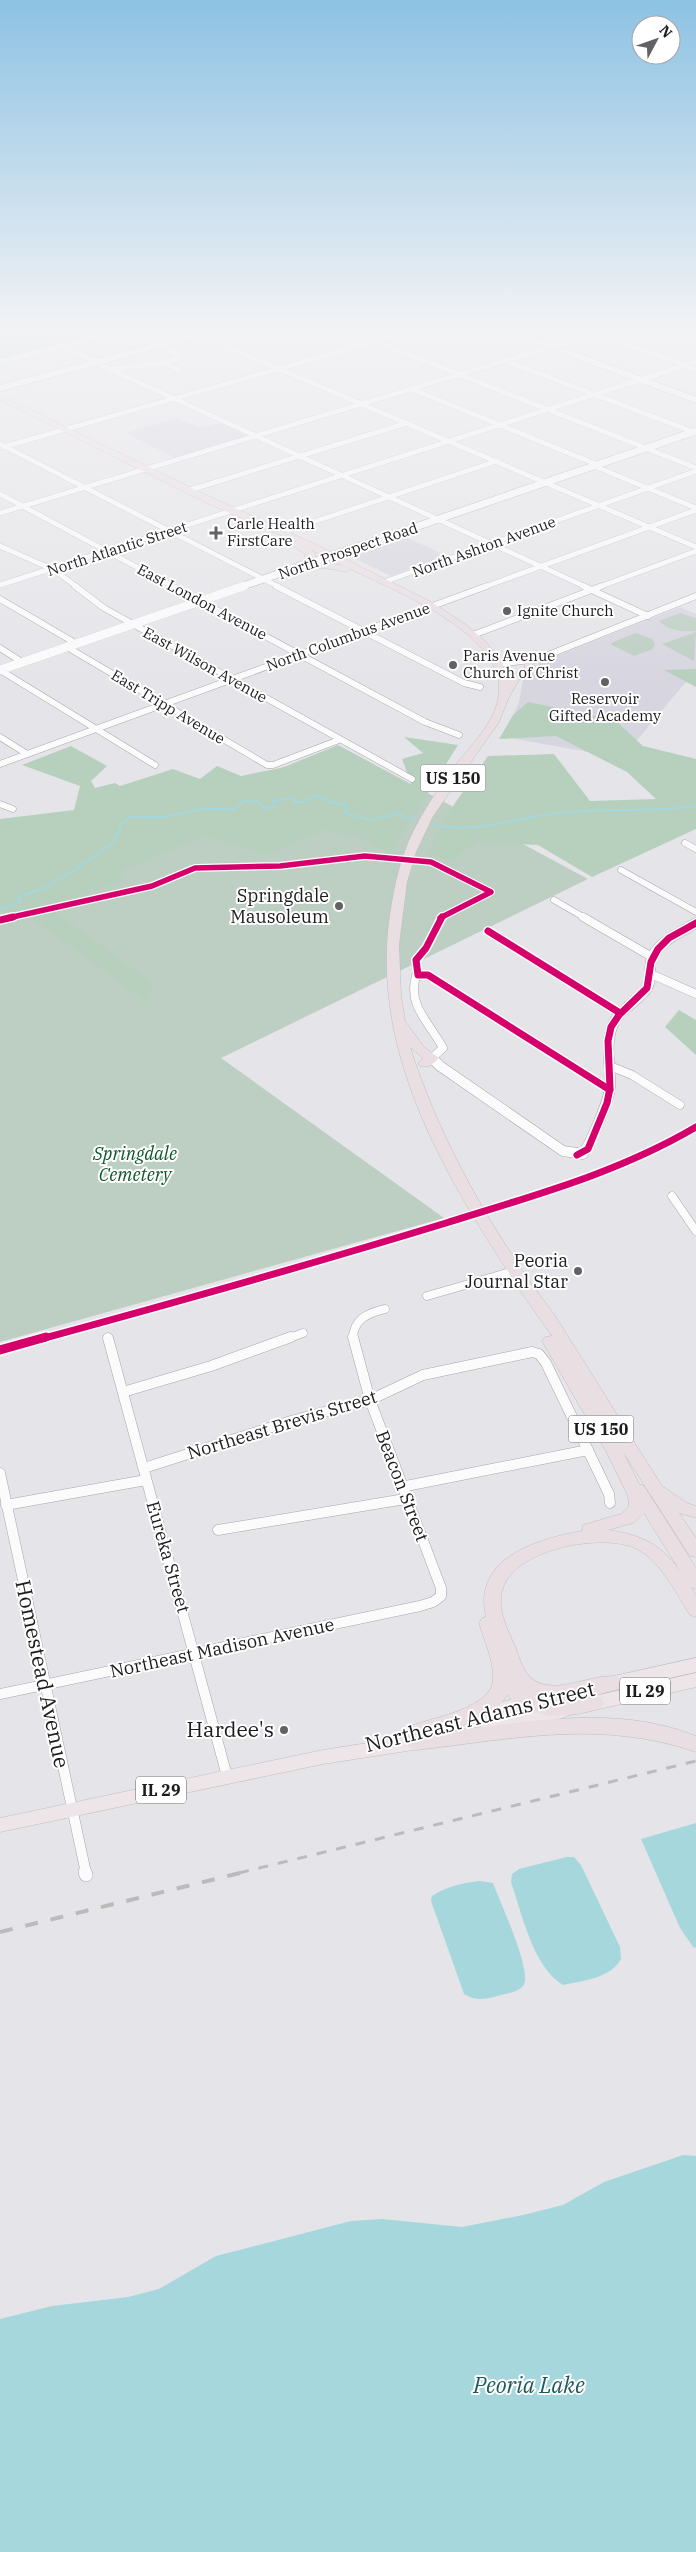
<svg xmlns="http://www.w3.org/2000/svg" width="696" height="2552" font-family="'IBM Plex Serif',serif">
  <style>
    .built { fill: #d7d6e0 }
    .green { fill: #bdcec2 }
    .forest { fill: #b6d0bd }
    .water { fill: #a5d7dc }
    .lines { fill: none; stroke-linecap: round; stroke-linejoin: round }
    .stream { stroke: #a5d7dc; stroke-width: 2 }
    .minor-far4-casing { stroke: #a7a7aa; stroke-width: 5.5 }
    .minor-far3-casing { stroke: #a7a7aa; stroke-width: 7 }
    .minor-far2-casing { stroke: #a7a7aa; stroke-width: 9 }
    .minor-far1-casing { stroke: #a7a7aa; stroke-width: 11 }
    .minor-casing { stroke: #a7a7aa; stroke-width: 14 }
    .tertiary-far1-casing { stroke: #a7a7aa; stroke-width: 7 }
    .tertiary-casing { stroke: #a7a7aa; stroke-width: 11 }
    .secondary-far1-casing { stroke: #a7a7aa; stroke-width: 8 }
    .secondary-casing { stroke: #a7a7aa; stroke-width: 9 }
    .primary-casing { stroke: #bfbfc1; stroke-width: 1 }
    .trunk-casing { stroke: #bfbfc1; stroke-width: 1 }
    .minor-far4 { stroke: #fbfbfc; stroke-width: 5 }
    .minor-far3 { stroke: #fbfbfc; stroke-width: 6 }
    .minor-far2 { stroke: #fbfbfc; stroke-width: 8 }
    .minor-far1 { stroke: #fbfbfc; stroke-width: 10 }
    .minor { stroke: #fbfbfc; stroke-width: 13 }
    .tertiary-far1 { stroke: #fbfbfc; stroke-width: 6 }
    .tertiary { stroke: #fbfbfc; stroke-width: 10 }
    .secondary-far1 { stroke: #fbfbfc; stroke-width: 7 }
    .secondary { stroke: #fbfbfc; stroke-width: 9 }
    .primary { fill: #eee5e8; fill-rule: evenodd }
    .trunk { fill: #e9dee2; fill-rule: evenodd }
    .rail-far1 { stroke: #bbbbbc; stroke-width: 3; stroke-dasharray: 10 10; stroke-linecap: butt }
    .rail { stroke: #bbbbbc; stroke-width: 4; stroke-dasharray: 13 13; stroke-linecap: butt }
    .cycleway-far2-casing { stroke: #fff; stroke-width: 8 }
    .cycleway-far1-casing { stroke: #fff; stroke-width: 10 }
    .cycleway-casing { stroke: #fff; stroke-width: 12 }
    .cycleway-far2 { stroke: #d6006c; stroke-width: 5.5 }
    .cycleway-far1 { stroke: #d6006c; stroke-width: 7 }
    .cycleway { stroke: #d6006c; stroke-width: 9 }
    .poi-dot { fill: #626265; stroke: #fff; stroke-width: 2 }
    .labels { text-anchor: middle; stroke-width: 4; stroke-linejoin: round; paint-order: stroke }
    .far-poi-label { font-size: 15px; fill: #1c1c1e; stroke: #fff; text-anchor: start }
    .far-street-label { font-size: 15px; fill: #1c1c1e; stroke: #fff }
    .shield { fill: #fff; stroke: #606062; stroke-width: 1 }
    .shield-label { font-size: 16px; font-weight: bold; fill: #1c1c1e }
    .poi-label { font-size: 18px; fill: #1c1c1e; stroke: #fff; text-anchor: end }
    .park-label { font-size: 18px; font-style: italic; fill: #0c572a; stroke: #fff }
    .street-label { font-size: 18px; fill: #1c1c1e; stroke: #fff }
    .near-street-label { font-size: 21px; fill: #1c1c1e; stroke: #fff }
    .near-poi-label { font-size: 21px; fill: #1c1c1e; stroke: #fff; text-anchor: end }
    .near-water-label { font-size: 22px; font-style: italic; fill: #1c595d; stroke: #fff }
  </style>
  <rect width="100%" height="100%" fill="#e5e5e9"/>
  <g class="built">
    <polygon points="178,418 200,428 220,423 249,436 176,458 125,433"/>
    <polygon points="406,537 447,556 391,576 352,557"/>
    <polygon points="680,607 696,614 696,676 685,683 622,758 504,737 519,702 523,680 539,668 538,663"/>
  </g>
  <g class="green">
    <polygon points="0,327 126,327 0,359"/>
    <path d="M680,613L696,618V631C683,632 669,631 659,621Z"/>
    <polygon points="696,632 694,661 662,644"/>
    <polygon points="636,633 652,639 655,644 653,649 634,656 612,645 611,643"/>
    <polygon points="338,745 588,879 221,1058 444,1218 0,1342 0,883"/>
  </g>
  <g class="forest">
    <polygon points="696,669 696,687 664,670"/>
    <polygon points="528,702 615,720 643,746 696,759 696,829 592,877 538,845 478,842 450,861 428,852 455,803 488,756 554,754 590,801 656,799 627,772 556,736 499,739 513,715"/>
    <polygon points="404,737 458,745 390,854 357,836 324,830 267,854 204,836 123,870 119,882 59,903 59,915 153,984 147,1002 32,918 0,917 0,819 74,810 80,786 22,765 71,746 107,766 91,781 95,788 115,783 120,786 173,769 200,779 217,766 241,776 290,766 337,746 412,786 402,759 423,753"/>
    <polygon points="679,1010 696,1020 696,1055 665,1027"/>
  </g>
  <g class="water">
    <polygon points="696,1823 696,1947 694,1948 680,1928 641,1839"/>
    <path d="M567,1857H574L581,1865L620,1947L621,1959C611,1978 582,1981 563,1985C533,1967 522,1914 511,1882L512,1874L519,1869Z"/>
    <path d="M480,1881L493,1883C499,1900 534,1974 523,1986C518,1992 508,1993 501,1995C487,1999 477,2002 464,1994L431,1901L432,1896C447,1886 463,1883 480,1881Z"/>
    <polygon points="683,2155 696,2156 696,2552 0,2552 0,2319 52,2306 128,2297 159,2289 216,2256 351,2221 382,2219 462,2227 523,2215 563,2205 604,2182"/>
  </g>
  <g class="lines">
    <g class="stream">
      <path d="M433,825C476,834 515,818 558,813C604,807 650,813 696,806"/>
      <polyline points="0,909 21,901 18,897 45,888 79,867 114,842 121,825 130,817 165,817 201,809 235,809 243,801 258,802 265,809 275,806 273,801 292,798 294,802 302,802 316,795 330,802 347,805 345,813 370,820 398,814 415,820"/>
    </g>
    <g class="minor-far4-casing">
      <g id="minor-far4">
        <polyline points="181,327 696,547"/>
        <polyline points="339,327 696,468"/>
        <polyline points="578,327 696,369"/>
        <polyline points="656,327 696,341"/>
        <polyline points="62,346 97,362"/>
        <polyline points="506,361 696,433"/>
        <polyline points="0,362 135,327"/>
        <polyline points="94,362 586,587"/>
        <polyline points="165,363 179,370"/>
        <path d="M111,370C133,365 156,366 178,359L177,354L158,345"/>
        <polyline points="412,389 598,465"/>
        <polyline points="0,444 279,587"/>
        <polyline points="3,447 426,327"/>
        <polyline points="594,466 696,508"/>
        <polyline points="190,490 407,423"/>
        <polyline points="0,494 174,587"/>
        <polyline points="0,513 617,327"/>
        <polyline points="283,532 497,461"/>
        <polyline points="0,546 54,570 77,587"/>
        <polyline points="384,582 696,471"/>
        <polyline points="0,585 696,362"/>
        <polyline points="484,587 696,510"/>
        <polyline points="599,587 696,551"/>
      </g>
    </g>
    <g class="minor-far3-casing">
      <g id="minor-far3">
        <polyline points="75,586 104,608 412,779"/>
        <polyline points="172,586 425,722 459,735"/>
        <polyline points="276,586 464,683 480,687"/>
        <polyline points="583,586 648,616"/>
        <polyline points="0,599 77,644"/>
        <polyline points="473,635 602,586"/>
        <polyline points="67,647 267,765 273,765 339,740"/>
        <polyline points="0,648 22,662"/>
        <polyline points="497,664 538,659 696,596"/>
        <polyline points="0,670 155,765"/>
        <polyline points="0,737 27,754"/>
        <polyline points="0,764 487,586"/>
        <polyline points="0,804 13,809"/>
        <polyline points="685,843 696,849"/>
        <polyline points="621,870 696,912"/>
        <polyline points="554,900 585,918"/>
      </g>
    </g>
    <g class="minor-far2-casing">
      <g id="minor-far2">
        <polyline points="583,917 652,957"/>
        <polyline points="488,931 620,1013"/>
        <polyline points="651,974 696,994"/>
        <path d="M432,1058L443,1048C430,1023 407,1006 416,976L428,975L610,1090"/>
        <polyline points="610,1066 632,1075 680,1105"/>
        <polyline points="672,1196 696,1231"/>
        <polyline points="427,1296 514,1271"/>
        <polyline points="287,1339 303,1333"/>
        <path d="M353,1339C353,1319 368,1313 385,1309"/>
      </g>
    </g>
    <g class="minor-far1-casing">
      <g id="minor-far1">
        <polyline points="108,1338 227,1776"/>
        <polyline points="123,1392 211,1366 291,1337"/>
        <polyline points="144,1468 291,1421 370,1400 423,1375 532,1352 539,1354 546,1363 609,1494 610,1503"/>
        <polyline points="0,1473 86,1873"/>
        <polyline points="401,1487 588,1450"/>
        <polyline points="6,1505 146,1480"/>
        <polyline points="218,1530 405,1499"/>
        <polyline points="0,1694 420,1606 433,1602 441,1596 441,1588 370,1400 353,1337"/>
      </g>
    </g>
    <g class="minor-casing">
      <polyline id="minor" points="85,1872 86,1875"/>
    </g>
    <g class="tertiary-far1-casing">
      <g id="tertiary-far1">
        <polyline points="499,327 696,400"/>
        <polyline points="0,388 227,327"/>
      </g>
    </g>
    <g class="tertiary-casing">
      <path id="tertiary" d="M432,1058L440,1066L563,1151L583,1154C591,1142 609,1101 610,1087C611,1068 605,1046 612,1027C618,1009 638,1002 647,988C652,980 649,970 651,961C655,943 681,932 696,923"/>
    </g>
    <g class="secondary-far1-casing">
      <polyline id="secondary-far1" points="240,587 696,431"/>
    </g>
    <g class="secondary-casing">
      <polyline id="secondary" points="0,670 244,586"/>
    </g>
    <g class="primary-casing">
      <g id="primary">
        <polygon points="696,1658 696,1672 605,1692 599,1690 597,1685 599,1680 605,1678"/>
        <polygon points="696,1673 696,1687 586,1712 580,1710 578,1705 580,1700 586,1698"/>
        <polygon points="564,1687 570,1689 572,1694 570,1699 473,1723 467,1721 465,1716 467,1711 473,1709"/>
        <polygon points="562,1704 568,1706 570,1711 568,1716 562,1718 489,1735 483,1733 480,1728 483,1723 489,1721"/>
        <polygon points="426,1734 432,1736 435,1741 432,1746 426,1748 323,1764 0,1832 0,1818 323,1750"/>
      </g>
    </g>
    <g class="trunk-casing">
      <path id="trunk" d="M0,395L202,493L317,545L431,602L465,624L484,640L501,660L508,680L525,667V659L534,661L535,668L519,680L509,697L499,722L433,816L416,852L407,882L399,945L401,996L405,1021L424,1047L439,1058L430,1066H420L418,1063L423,1058L410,1047C436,1128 476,1202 524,1273C533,1288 545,1301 555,1316C591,1372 626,1430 662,1486L687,1503L696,1506V1518L679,1513L696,1538V1557L690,1556L623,1452L639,1484L644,1486L696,1568V1589L691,1587L696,1596V1617L690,1615C675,1592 661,1561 635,1548C601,1533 515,1549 503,1588C496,1607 507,1629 515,1646C520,1660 524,1677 539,1683C566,1693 598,1670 621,1678L624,1683L621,1688C594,1697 559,1705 531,1695C554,1708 579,1690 601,1698L604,1703L601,1708C572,1718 529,1722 507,1695C495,1717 463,1725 441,1732C525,1723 614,1703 696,1736V1752C599,1719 514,1739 416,1750L409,1747L407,1742L410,1736L408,1731L410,1726C432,1718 493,1708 493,1679C494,1660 484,1641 479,1623L482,1618L486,1617C472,1558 537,1539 582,1531L583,1525L621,1514L629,1506L628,1496L607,1453L542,1341L545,1337L552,1336C539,1317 525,1299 513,1279C443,1173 373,1053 389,922C394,884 402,849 421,817C432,798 444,780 457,763C475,741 502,715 499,684C492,628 394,591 351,569L346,572C330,568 310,566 295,571C289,573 286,576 280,575V571L305,559V554L292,545L296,542L207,503L0,400ZM310,549L343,566L328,562L309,564L315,560V553ZM644,1513L680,1571C662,1545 640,1534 608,1530L633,1523Z"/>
    </g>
    <use href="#minor-far4" class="minor-far4"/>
    <use href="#minor-far3" class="minor-far3"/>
    <use href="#minor-far2" class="minor-far2"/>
    <use href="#minor-far1" class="minor-far1"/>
    <use href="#minor" class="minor"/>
    <use href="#tertiary-far1" class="tertiary-far1"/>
    <use href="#tertiary" class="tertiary"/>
    <use href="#secondary-far1" class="secondary-far1"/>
    <use href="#secondary" class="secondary"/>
    <use href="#primary" class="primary"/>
    <use href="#trunk" class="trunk"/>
    <polyline class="rail-far1" points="239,1873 696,1761"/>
    <polyline class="rail" points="0,1932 244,1872"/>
    <g class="cycleway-far2-casing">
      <polyline id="cycleway-far2" points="8,918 152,886 195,868 280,866 365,856 431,862 491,892 440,918"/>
    </g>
    <g class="cycleway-far1-casing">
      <g id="cycleway-far1">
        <polyline points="442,917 426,948 416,960 418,975 428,975 610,1090"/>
        <polyline points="0,920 13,917"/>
        <polyline points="488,931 620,1013"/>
        <polyline points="577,1155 588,1149 607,1103 610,1088 608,1041 611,1027 619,1015 647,988 651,962 658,949 669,938 696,923"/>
        <path d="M41,1339C177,1302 312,1264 446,1223C532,1196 618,1173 696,1127"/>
      </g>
    </g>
    <g class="cycleway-casing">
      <polyline id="cycleway" points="0,1350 46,1337"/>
    </g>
    <use href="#cycleway-far2" class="cycleway-far2"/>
    <use href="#cycleway-far1" class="cycleway-far1"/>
    <use href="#cycleway" class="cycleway"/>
  </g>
  <linearGradient id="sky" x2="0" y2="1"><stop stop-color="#8dc2e3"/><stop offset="0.48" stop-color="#f3f3f5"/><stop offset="1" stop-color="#f3f3f5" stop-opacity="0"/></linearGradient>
  <rect width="696" height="684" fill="url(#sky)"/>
  <g class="poi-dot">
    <path d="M213.5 525.5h5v5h5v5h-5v5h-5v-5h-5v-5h5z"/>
    <circle cx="507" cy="611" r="5"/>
    <circle cx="453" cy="665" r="5"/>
    <circle cx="605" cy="682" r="5"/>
    <circle cx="339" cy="906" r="5"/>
    <circle cx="578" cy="1271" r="5"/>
    <circle cx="284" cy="1730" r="5"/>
  </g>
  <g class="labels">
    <g class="far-poi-label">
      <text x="227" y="529">Carle Health<tspan x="227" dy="17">FirstCare</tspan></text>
      <text x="517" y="616">Ignite Church</text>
      <text x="463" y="661">Paris Avenue<tspan x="463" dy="17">Church of Christ</tspan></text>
      <text x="605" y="704" text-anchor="middle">Reservoir<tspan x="605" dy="17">Gifted Academy</tspan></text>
    </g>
    <g class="far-street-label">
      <text transform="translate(484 547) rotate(-20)" y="5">North Ashton Avenue</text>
      <text transform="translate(117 549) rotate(-18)" y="5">North Atlantic Street</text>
      <text transform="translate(348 551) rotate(-19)" y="5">North Prospect Road</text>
      <text transform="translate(202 602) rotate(28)" y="5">East London Avenue</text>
      <text transform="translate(348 637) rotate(-20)" y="5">North Columbus Avenue</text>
      <text transform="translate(205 665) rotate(29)" y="5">East Wilson Avenue</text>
      <text transform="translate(168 707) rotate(31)" y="5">East Tripp Avenue</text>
    </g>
    <g class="shield">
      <rect x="420.5" y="764.5" width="65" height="27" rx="4"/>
      <rect x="568.5" y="1415.5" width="65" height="27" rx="4"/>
      <rect x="620" y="1677.5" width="50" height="27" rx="4"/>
      <rect x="136" y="1776.5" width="50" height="27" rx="4"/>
    </g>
    <g class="shield-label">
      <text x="453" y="784">US 150</text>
      <text x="601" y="1435">US 150</text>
      <text x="645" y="1697">IL 29</text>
      <text x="161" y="1796">IL 29</text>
    </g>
    <g class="poi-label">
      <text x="329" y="902">Springdale<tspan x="329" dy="21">Mausoleum</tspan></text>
      <text x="568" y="1267">Peoria<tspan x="568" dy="21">Journal Star</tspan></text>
    </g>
    <g class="park-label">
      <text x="135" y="1160">Springdale<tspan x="135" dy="21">Cemetery</tspan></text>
    </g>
    <g class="street-label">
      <text transform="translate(282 1425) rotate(-17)" y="6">Northeast Brevis Street</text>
      <text transform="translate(402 1486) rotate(69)" y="6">Beacon Street</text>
      <text transform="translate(168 1557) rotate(74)" y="6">Eureka Street</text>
      <text transform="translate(222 1648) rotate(-12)" y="6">Northeast Madison Avenue</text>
    </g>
    <g class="near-street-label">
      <text transform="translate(42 1674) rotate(78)" y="7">Homestead Avenue</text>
      <text transform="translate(480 1717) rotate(-14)" y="7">Northeast Adams Street</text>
    </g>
    <g class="near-poi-label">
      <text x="274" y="1737">Hardee's</text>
    </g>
    <g class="near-water-label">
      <text x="529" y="2393">Peoria Lake</text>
    </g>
  </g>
  <g transform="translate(656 40) rotate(49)"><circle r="24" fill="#ffffff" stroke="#a4a4a5"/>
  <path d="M0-4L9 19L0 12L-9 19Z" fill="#626265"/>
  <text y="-8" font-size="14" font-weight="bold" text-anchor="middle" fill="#1c1c1e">N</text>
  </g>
</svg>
